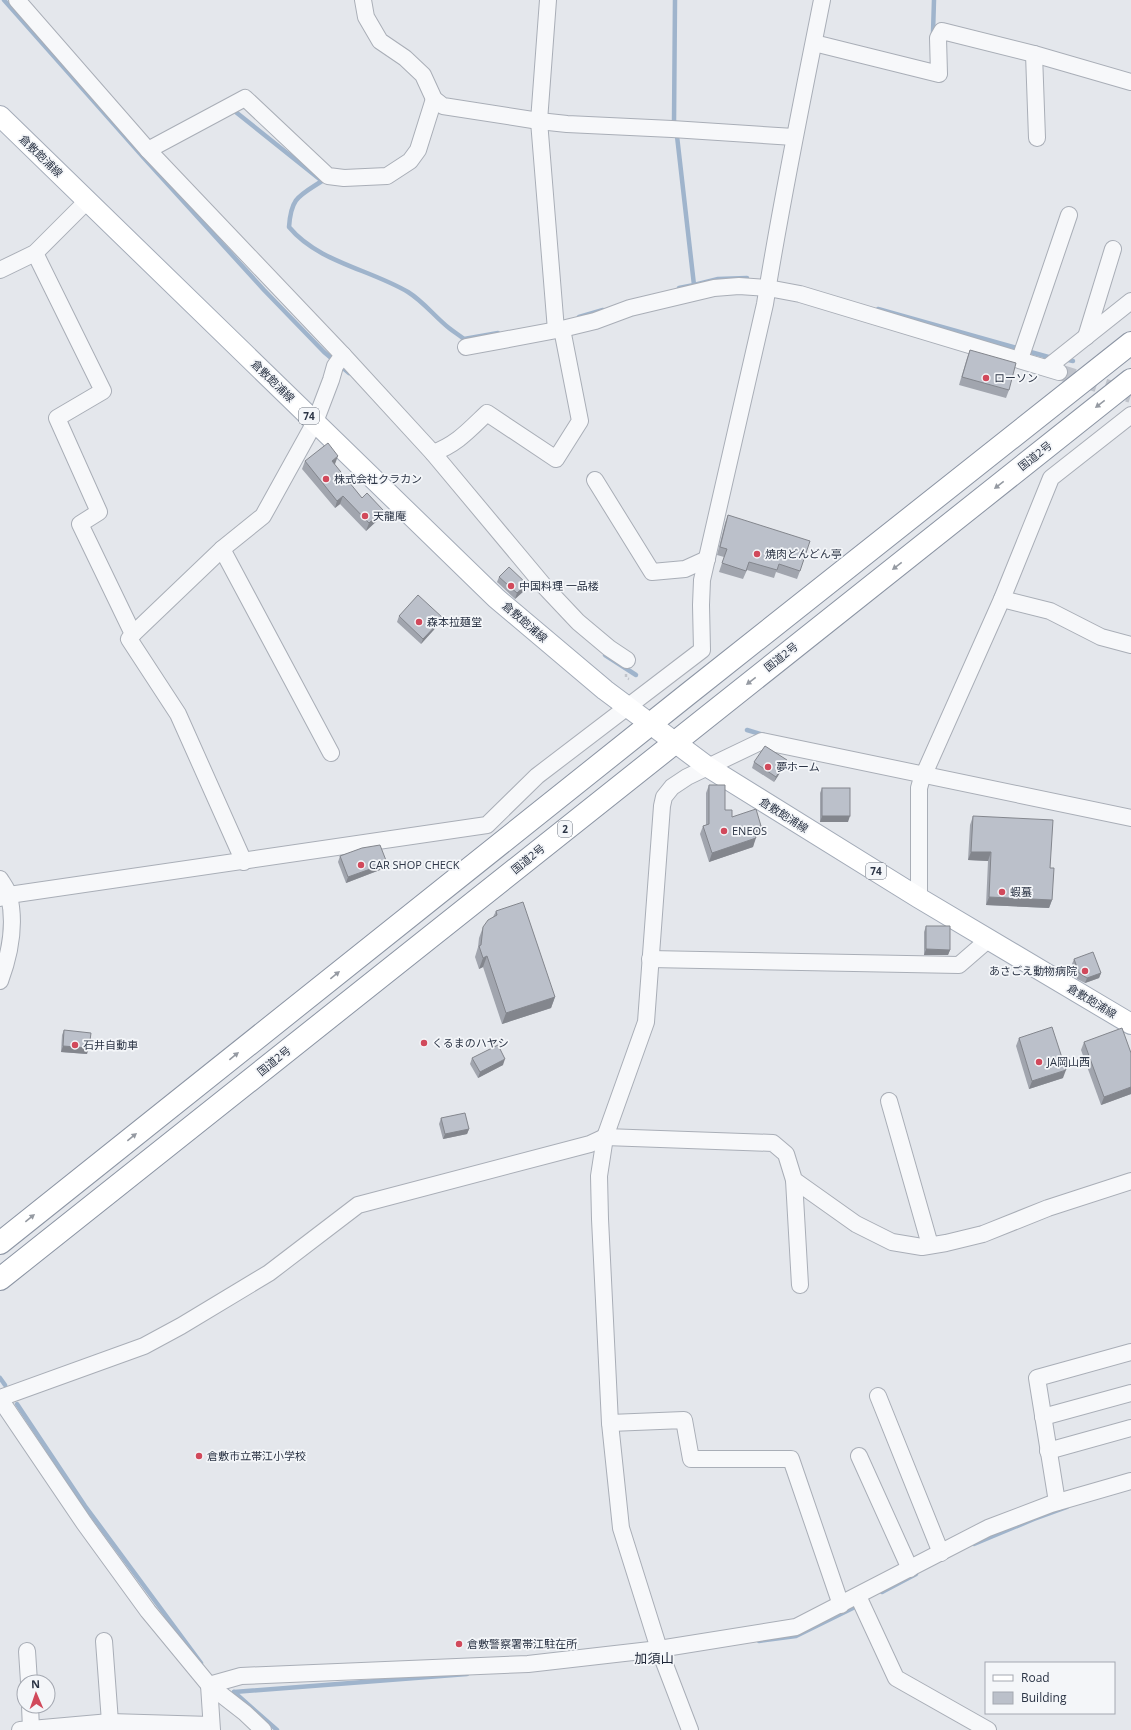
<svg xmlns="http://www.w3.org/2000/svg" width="1131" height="1730" font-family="'Open Sans','Noto Sans JP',sans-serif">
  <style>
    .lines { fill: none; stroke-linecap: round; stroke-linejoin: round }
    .stream { stroke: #9fb4cc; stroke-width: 4.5 }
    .minor-tunnel { stroke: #bfc3cb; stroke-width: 16; stroke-dasharray: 16 8; stroke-linecap: butt }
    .minor-casing { stroke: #a9aeb7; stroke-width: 18 }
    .major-casing { stroke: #a3abb8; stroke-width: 22 }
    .highway-casing { stroke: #8b94a3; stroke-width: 24 }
    .path { stroke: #c2c5cb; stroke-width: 2.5; stroke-dasharray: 3 3; stroke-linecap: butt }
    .minor { stroke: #f7f8fa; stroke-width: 16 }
    .major { stroke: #fff; stroke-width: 20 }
    .highway { stroke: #fff; stroke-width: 22 }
    .wall { fill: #a1a5ae }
    .shaded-wall { fill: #83868d }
    .building { fill: #bbc0ca; stroke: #83868d }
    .oneway { fill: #959aa2 }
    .poi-dot { fill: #d1495b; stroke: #f4f6f9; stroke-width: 1.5 }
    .labels { text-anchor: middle; stroke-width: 3.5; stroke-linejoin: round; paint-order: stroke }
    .shield { fill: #f4f6f9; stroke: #676e7b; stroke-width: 1 }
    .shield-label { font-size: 10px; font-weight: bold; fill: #2b3445 }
    .street-label { font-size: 11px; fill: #2b3445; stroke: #f4f6f9 }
    .poi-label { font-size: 11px; fill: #2b3445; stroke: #f4f6f9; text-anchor: start }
    .quarter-label { font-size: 13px; fill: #1d2536; stroke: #f4f6f9 }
  </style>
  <rect width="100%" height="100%" fill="#e4e7ec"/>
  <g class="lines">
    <g class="stream">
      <polyline points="4,0 144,158 264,290 324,352 349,373"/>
      <polyline points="934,0 933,33 936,34"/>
      <path d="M232,109L322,181C299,196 291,197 289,227C318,262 369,269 408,292C424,302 435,317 449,328C454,332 459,335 464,339L498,333"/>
      <polyline points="674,123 675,0"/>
      <polyline points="677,136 694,285 679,288"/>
      <polyline points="694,285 718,279 747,278"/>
      <polyline points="878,309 1052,358"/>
      <polyline points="579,317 603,310"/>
      <polyline points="1064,359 1073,361"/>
      <polyline points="605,655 636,675"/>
      <polyline points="747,730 764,735"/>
      <polyline points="0,1378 5,1385"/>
      <polyline points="17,1404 85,1506 201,1663"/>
      <polyline points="974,1544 1034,1519 1067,1507"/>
      <polyline points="882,1592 916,1574"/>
      <polyline points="759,1641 796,1636 859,1605"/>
      <polyline points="234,1692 467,1674"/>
      <polyline points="234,1692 277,1730"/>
    </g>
    <polyline class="minor-tunnel" points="1059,372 1131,395"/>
    <g class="minor-casing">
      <g id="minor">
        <polyline points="17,0 148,150 343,355 433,453 545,587 578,622 609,648 627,660"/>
        <polyline points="363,0 366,17 380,41 405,58 423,75 434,99 443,106 539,121 567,124 672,129 794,137"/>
        <polyline points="548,0 539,121 556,330"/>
        <polyline points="814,43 939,74 938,38 942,31 1034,54 1131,82"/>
        <polyline points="1034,54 1037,138"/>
        <polyline points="148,150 245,98 328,176 344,178 387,176 410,161 418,150 434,99"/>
        <polyline points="35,253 103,391 57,418 99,512 80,524 133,634 129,639 178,714 244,862"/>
        <polyline points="0,270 35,253 87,201"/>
        <polyline points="1086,337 1113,249"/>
        <polyline points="466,347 562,329 595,321 630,308 714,288 739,286 768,288 800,294 1059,372"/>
        <polyline points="1020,359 1069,215"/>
        <polyline points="1048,367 1131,301"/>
        <path d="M433,453C457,444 468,431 487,413L556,459L580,421L562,329"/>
        <polyline points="595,480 652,572 685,569 707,559"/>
        <polyline points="222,549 331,753"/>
        <polyline points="1002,599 1050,611 1101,637 1131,645"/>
        <polyline points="133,634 222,549 263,516 315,422 331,380 335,366 343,355"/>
        <path d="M0,879C3,884 8,890 9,896C16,925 10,954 0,981"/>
        <path d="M0,898L9,895L487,825L537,776L702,650L701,605L702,580L765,304C781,202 802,101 822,0"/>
        <polyline points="919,898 919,788 921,781 1002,599 1051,478 1131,415"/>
        <polyline points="650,959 959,965 989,939"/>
        <polyline points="889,1101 930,1245"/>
        <polyline points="794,1180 800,1285"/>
        <polyline points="878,1396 941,1553"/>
        <polyline points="0,1398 144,1346 181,1326 269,1273 358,1205 590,1144 605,1137 773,1143 786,1154 794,1180 856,1224 892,1242 922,1247 946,1243 983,1234 1048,1208 1131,1181"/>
        <polyline points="0,1399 84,1523 148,1611 209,1685 245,1713 263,1730"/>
        <polyline points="1043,1417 1131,1393"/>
        <polyline points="610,1423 684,1420 691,1459 791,1459 841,1605"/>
        <polyline points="1048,1451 1131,1428"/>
        <polyline points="859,1456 910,1569"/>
        <polyline points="1057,1502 1037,1378 1131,1352"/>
        <polyline points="858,1596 896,1678 988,1730"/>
        <polyline points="104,1641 110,1722"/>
        <polyline points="27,1651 29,1682"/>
        <polyline points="209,1685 241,1676 528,1664 659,1649 796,1627 988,1528 1051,1504 1131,1481"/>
        <polyline points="209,1685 212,1730"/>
        <polyline points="30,1706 31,1729"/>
        <polyline points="20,1730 110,1722 211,1725"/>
        <polyline points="690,1730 659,1649 621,1528 610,1423 600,1219 599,1176 605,1137 646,1022 662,806 664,797 672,787 687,777 762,741 1131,818"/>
      </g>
    </g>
    <g class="major-casing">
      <polyline id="major" points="0,116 496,598 605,690 708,767 919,898 1131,1024"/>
    </g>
    <g class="highway-casing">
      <g id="highway">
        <polyline points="0,1243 688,694 1131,343"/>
        <polyline points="0,1279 1131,380"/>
      </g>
    </g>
    <polyline class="path" points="626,674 626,678 629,679"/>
    <use href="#minor" class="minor"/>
    <use href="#major" class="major"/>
    <use href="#highway" class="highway"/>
  </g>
  <g class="wall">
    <polygon points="970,350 1009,390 1006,398 959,385 967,358"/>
    <polygon points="305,461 335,464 334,465 362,498 383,510 381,517 366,531 340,504 335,508 302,469"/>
    <polygon points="728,515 800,571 797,579 776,572 774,578 747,570 743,579 719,572 724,557 717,555 725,523"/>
    <polygon points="499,577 525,590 515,599 497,582"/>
    <polygon points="399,616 443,618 440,623 421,644 397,622"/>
    <polygon points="754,762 785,765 774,782 752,768"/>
    <polygon points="709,785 725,810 732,817 758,834 755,836 753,847 709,862 700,834 703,826 706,825 706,793"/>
    <polygon points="822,788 848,822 820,822 820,793"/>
    <polygon points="973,816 1050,868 1052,900 1049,908 986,905 988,861 968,860 970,825"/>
    <polygon points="340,856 387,863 385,868 346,883 338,862"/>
    <polygon points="496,911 555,997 551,1008 502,1024 483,967 479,969 475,957 478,947 479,938 483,927 493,917"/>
    <polygon points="926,926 950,950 948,955 924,955 924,932"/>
    <polygon points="1074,959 1101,973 1099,978 1085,983 1077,979 1072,964"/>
    <polygon points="64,1030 87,1054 61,1052 62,1035"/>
    <polygon points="1019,1038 1063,1078 1029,1089 1016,1046"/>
    <polygon points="1084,1042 1131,1053 1131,1094 1101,1105 1081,1050"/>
    <polygon points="472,1058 503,1065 478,1078 470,1064"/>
    <polygon points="441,1118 469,1129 467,1134 443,1139 439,1124"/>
  </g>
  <g class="shaded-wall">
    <polygon points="338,456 335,464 329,469 332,461"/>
    <polygon points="343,496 340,504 335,508 337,501"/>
    <polygon points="383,510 381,517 366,531 369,523"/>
    <polygon points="527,584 525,590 515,599 517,593"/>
    <polygon points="443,618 440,623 421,644 423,639"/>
    <polygon points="787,760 785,765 774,782 776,777"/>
    <polygon points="822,816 850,816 848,822 820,822"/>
    <polygon points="761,826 758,834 750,837 753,829"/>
    <polygon points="756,838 753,847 709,862 712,853"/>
    <polygon points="971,852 991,852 988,861 968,860"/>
    <polygon points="387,863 385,868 346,883 348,877"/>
    <polygon points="989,897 1052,900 1049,908 986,905"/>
    <polygon points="926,949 950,950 948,955 924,955"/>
    <polygon points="487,956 483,967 479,969 483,958"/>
    <polygon points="1101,973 1099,978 1085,983 1087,978"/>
    <polygon points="555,997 551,1008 502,1024 506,1013"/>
    <polygon points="63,1046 89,1048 87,1054 61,1052"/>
    <polygon points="505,1059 503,1065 478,1078 480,1072"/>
    <polygon points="1066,1070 1063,1078 1029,1089 1032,1081"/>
    <polygon points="1131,1087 1131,1094 1101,1105 1104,1097"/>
    <polygon points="469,1129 467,1134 443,1139 445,1134"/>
  </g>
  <g class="building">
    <polygon points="970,350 1016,363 1009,390 962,377"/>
    <polygon points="328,443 338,456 332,461 362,498 367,493 383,510 369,523 343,496 337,501 305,461"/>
    <polygon points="728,515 810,541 800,571 779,564 777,570 749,562 746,571 722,563 727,549 720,547"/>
    <polygon points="509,567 527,584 517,593 499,577"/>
    <polygon points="418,595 443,618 423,639 399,616"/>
    <polygon points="765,746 787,760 776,777 754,762"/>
    <polygon points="709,785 725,785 725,810 732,810 732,817 756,809 761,826 753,829 756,838 712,853 703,826 709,824"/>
    <rect x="822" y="788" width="28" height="28"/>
    <polygon points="973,816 1053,820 1050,868 1054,868 1052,900 989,897 991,852 971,852"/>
    <polygon points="380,845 387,863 348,877 340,856 362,848"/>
    <polygon points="523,902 555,997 506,1013 487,956 483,958 479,946 481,945 483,927 488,920 497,915 496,911"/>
    <polygon points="926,926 950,926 950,950 926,949"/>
    <polygon points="1093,952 1101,973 1087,978 1079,973 1074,959"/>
    <polygon points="1052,1027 1066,1070 1032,1081 1019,1038"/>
    <polygon points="1122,1028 1131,1053 1131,1087 1104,1097 1084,1042"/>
    <polygon points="64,1030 91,1033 89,1048 63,1046"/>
    <polygon points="498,1045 505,1059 480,1072 472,1058"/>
    <polygon points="465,1113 469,1129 445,1134 441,1118"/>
  </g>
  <defs><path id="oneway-solid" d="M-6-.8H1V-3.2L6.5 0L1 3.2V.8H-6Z"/></defs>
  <g class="oneway">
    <use href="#oneway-solid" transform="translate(1100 404) rotate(142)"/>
    <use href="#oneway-solid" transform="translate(999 485) rotate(142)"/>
    <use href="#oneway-solid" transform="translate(897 566) rotate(142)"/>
    <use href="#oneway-solid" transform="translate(751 681) rotate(142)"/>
    <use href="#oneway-solid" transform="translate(335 975) rotate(-39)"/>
    <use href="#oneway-solid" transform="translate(234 1056) rotate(-39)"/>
    <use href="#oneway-solid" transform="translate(132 1137) rotate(-39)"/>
    <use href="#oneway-solid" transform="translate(30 1218) rotate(-39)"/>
  </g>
  <g class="poi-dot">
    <circle cx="986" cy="378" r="4"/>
    <circle cx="326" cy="479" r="4"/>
    <circle cx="365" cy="516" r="4"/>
    <circle cx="757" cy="554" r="4"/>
    <circle cx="511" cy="586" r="4"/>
    <circle cx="419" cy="622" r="4"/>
    <circle cx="768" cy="767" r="4"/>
    <circle cx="724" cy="831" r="4"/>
    <circle cx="361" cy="865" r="4"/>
    <circle cx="1002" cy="892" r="4"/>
    <circle cx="1085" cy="971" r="4"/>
    <circle cx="424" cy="1043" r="4"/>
    <circle cx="75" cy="1045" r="4"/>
    <circle cx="1039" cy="1062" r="4"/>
    <circle cx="199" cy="1456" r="4"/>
    <circle cx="459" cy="1644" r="4"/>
  </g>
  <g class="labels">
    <g class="shield">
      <rect x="299" y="408" width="20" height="16" rx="3"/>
      <rect x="558" y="821" width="14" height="16" rx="3"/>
      <rect x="866" y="863" width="20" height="16" rx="3"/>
    </g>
    <g class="shield-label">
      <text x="309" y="420">74</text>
      <text x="565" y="833">2</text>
      <text x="876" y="875">74</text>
    </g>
    <g class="street-label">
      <text transform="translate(41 156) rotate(44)" y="4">倉敷飽浦線</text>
      <text transform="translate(273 381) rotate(44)" y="4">倉敷飽浦線</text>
      <text transform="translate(1035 456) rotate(-38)" y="4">国道2号</text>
      <text transform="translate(525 622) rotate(41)" y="4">倉敷飽浦線</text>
      <text transform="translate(781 657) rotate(-38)" y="4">国道2号</text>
      <text transform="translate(784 815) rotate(32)" y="4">倉敷飽浦線</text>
      <text transform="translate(528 859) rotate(-39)" y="4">国道2号</text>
      <text transform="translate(1092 1001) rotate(31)" y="4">倉敷飽浦線</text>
      <text transform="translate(274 1061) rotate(-39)" y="4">国道2号</text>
    </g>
    <g class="poi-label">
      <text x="994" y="382">ローソン</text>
      <text x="334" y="483">株式会社クラカン</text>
      <text x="373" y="520">天龍庵</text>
      <text x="765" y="558">焼肉どんどん亭</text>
      <text x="519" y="590">中国料理 一品楼</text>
      <text x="427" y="626">森本拉麺堂</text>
      <text x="776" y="771">夢ホーム</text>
      <text x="732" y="835">ENEOS</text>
      <text x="369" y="869">CAR SHOP CHECK</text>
      <text x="1010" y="896">蝦蟇</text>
      <text x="1077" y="975" text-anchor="end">あさごえ動物病院</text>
      <text x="432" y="1047">くるまのハヤシ</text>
      <text x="83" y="1049">石井自動車</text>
      <text x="1047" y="1066">JA岡山西</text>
      <text x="207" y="1460">倉敷市立帯江小学校</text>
      <text x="467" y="1648">倉敷警察署帯江駐在所</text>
    </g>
    <g class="quarter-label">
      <text x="654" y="1663">加須山</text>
    </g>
  </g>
  <rect x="985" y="1662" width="130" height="52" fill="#f4f6f9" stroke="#a4a8b1"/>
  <rect x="993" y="1675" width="20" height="6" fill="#ffffff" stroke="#a4a8b1"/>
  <text x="1021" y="1682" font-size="12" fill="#2b3445">Road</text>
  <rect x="993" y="1692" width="20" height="12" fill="#bbc0ca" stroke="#a4a8b1"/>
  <text x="1021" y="1702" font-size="12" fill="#2b3445">Building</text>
  <g transform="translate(36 1694) rotate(358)"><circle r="19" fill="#f4f6f9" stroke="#a4a8b1"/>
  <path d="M0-3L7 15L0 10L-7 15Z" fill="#d1495b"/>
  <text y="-6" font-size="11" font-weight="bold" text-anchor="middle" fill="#2b3445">N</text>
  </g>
</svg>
